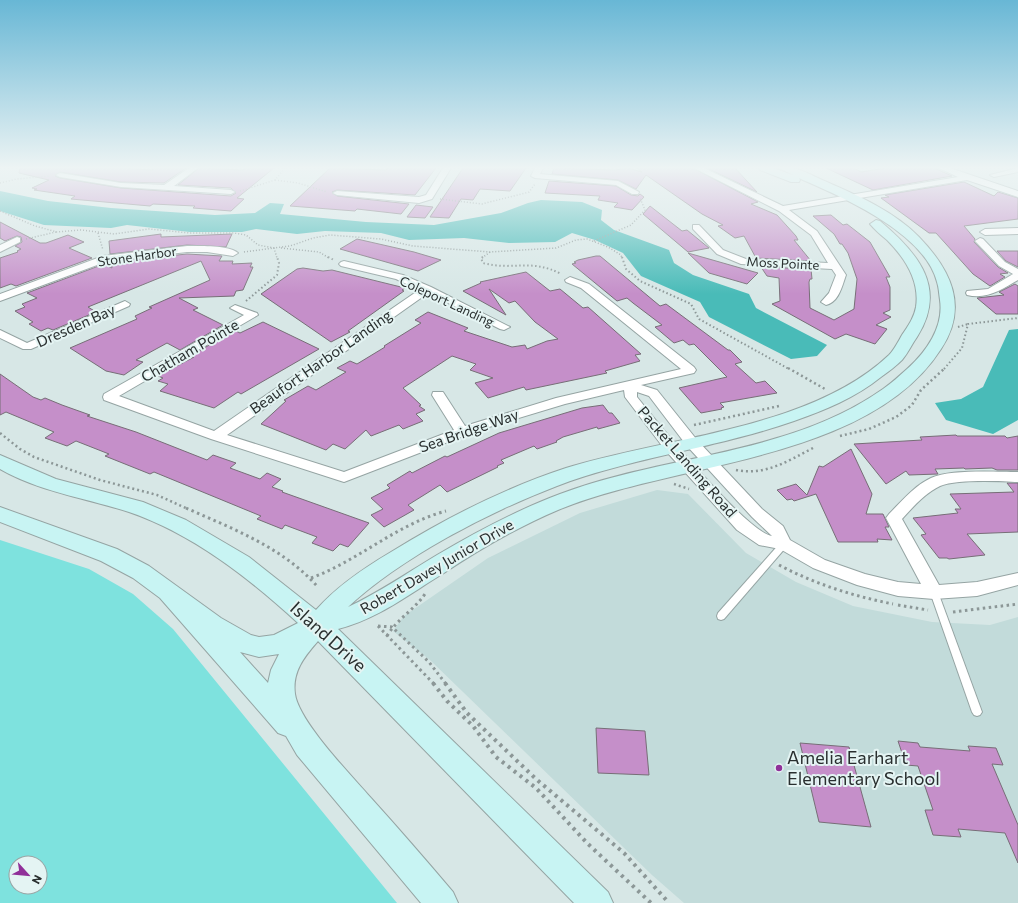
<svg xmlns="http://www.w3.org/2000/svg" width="1018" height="903" font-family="Commissioner,sans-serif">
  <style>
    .built { fill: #c2dbda }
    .green { fill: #7ee2de; fill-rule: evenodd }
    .water { fill: #49bbb8 }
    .building { fill: #c58fc9; stroke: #776e77 }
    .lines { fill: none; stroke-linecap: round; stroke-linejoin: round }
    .lane-casing { stroke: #95a4a3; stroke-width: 2 }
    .street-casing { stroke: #95a4a3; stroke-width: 2 }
    .secondary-casing { stroke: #95a4a3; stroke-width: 2 }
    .path-far4 { stroke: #8c9797; stroke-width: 1.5; stroke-dasharray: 1 2; stroke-linecap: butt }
    .path-far3 { stroke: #8c9797; stroke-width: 2; stroke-dasharray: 1.5 2.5; stroke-linecap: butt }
    .path-far2 { stroke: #8c9797; stroke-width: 2.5; stroke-dasharray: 2 3; stroke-linecap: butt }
    .path-far1 { stroke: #8c9797; stroke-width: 3; stroke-dasharray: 2.5 3.5; stroke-linecap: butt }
    .path { stroke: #8c9797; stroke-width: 4; stroke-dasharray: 3 4.5; stroke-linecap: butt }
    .lane { fill: #fff; fill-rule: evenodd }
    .street { fill: #fff; fill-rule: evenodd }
    .secondary { fill: #c8f4f3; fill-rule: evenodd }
    .poi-dot { fill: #903099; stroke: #e4f4f3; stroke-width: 1.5 }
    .labels { text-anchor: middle; stroke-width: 4; stroke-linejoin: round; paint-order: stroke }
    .far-street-label { font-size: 13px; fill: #292f2f; stroke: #e4f4f3 }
    .street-label { font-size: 15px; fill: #292f2f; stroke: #e4f4f3 }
    .near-street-label { font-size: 18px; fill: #292f2f; stroke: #e4f4f3 }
    .near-poi-label { font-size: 18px; fill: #292f2f; stroke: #e4f4f3; text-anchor: start }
  </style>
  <rect width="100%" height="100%" fill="#d7e7e6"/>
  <polygon class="built" points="657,490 688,494 746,553 796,582 853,606 932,622 990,625 1018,617 1018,903 684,903 652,875 430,660 393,631 404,616 488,558 580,513"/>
  <path class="green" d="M0,540L89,569L133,594L173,629L397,903H0ZM16,863H40V887H16Z"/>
  <g class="water">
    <polygon points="0,191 48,201 111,208 215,215 255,213 270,203 284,204 280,214 366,222 434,225 501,213 528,203 541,200 582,202 602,210 601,220 614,230 669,250 674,263 693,275 749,294 756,308 827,345 817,356 791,359 709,317 700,302 641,276 623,253 595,240 572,233 555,242 509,243 464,238 409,240 381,233 325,231 297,234 256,229 242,232 190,232 127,225 111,228 44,225 0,211"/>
    <polygon points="1018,329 1018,420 993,434 946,420 935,403 961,399 983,387 1009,330"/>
  </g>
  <g class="building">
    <polygon points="20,168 121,168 152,170 155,168 186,168 164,183 121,182 60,172 55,176 60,178 121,188 231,196 236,193 231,188 178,185 199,168 243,170 246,168 274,168 237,198 244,199 231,211 193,208 195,206 153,204 150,206 71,199 75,196 34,190 37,189 32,188 49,180 19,173"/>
    <polygon points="330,168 386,170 388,168 436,168 415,195 337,190 332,192 337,196 409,204 401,214 357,209 355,211 290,206"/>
    <polygon points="463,168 526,168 510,191 480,189 473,200 461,199 449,218 430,217"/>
    <polygon points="554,168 615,170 628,168 642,172 637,168 693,168 758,202 751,204 777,215 796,236 798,240 794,240 811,261 756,258 744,236 735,238 718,226 723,225 702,214 646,175 636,189 618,180 552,174"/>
    <polygon points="707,168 735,168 757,192"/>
    <polygon points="826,168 854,168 861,172 886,168 934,168 952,176 873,190"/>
    <polygon points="549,181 616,186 631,195 638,196 640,194 644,197 632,210 614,207 618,203 598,200 600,196 545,193"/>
    <polygon points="964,182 994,196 998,192 1018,198 1018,219 964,226 975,239 974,242 998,267 1008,273 1000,274 1005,277 990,286 973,274 936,233 929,233 881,198 889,197 885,195"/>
    <polygon points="416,205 433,207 425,218 407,217"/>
    <polygon points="650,206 682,231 687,230 709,248 688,252 643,214"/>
    <polygon points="831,215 843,225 847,224 870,242 890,277 886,277 890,287 890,310 883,313 891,317 876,325 887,329 875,344 846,334 835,339 772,304 780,301 779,278 767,276 761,267 811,269 812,279 810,279 809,282 810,308 834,320 854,309 857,279 848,253 842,244 840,244 834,234 813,216"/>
    <polygon points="0,222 40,243 46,243 68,235 84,242 69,248 92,258 16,286 11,284 0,288 0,258 18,252 17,251 21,249 15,246 22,242 21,237 17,236 5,241 0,238"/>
    <polygon points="161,234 161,237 232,234 226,247 187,245 110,254 109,241"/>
    <polygon points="357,239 414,252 441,260 418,271 340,249"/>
    <polygon points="997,251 1018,251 1018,267 1006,261"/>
    <polygon points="688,253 758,273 747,284 709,273"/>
    <polygon points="187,254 222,256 219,261 233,261 232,264 252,263 250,267 253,267 243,290 236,291 234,296 179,298 198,308 193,310 223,325 180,350 167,343 136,360 143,362 124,375 106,371 70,348 137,319 135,316 152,308 149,307 210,280 201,261 88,307 96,312 53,330 48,328 41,331 29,324 33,322 15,311 25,307 22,304 37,298 27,293 104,264 112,268 111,262"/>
    <polygon points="596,256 600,256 660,306 666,304 728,350 730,350 742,362 735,364 756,383 765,381 777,393 720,403 724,407 721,408 722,409 701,413 679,388 727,377 694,344 689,345 683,340 674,343 655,327 662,325 633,303 627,298 617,301 572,264 576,263 574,262 578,260"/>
    <polygon points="303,268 323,271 332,270 405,288 402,290 404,291 348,331 350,332 331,342 261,294 297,269"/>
    <polygon points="526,272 550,291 560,289 583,308 588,307 641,354 635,355 640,361 605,371 607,373 526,390 524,387 488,398 475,383 493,378 470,370 476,364 452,356 403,388 421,405 419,406 425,410 416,414 423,421 403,429 399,425 371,436 366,430 345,449 333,444 326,450 261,424 286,401 284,400 308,386 316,390 346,372 337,368 350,361 357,364 385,347 384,346 421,323 415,320 428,312 468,328 464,331 512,347 525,345 527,349 547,341 558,339 535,322 515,301 509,303 489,289 506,315 463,291 481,283 480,282"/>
    <polygon points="1015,284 1018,286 1018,314 996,314 977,298 1004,295 999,292"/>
    <polygon points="263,322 319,349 241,394 238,392 214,408 160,391 168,384 158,381 163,378 158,376 194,357 191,356 234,330 240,333"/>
    <polygon points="0,374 33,397 41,400 45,398 62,405 90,415 87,416 136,432 207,460 213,455 236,463 230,468 260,479 267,473 281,479 272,487 283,491 282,492 369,523 348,547 340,544 333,551 312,543 317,537 285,525 282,529 257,519 261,516 154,472 150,474 105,456 109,454 76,441 67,446 45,438 54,432 6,412 0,415"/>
    <polygon points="603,405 609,413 612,413 620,423 598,429 597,427 563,437 556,441 557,442 537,449 534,446 501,460 504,463 497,466 498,467 447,492 440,485 408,505 414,510 384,527 371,515 383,509 371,498 390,488 387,485 410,471 412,473 445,456 447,457 499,433 582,408"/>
    <polygon points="956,435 957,436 1005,436 1007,438 1018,436 1018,470 997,470 992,468 965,469 964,468 935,469 938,474 909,475 906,471 886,484 854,444 922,440 920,437"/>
    <polygon points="851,449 872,494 866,514 883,514 889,527 885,527 892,540 877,539 878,542 838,542 816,494 794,501 792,499 787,500 777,490 796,484 807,495 819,466 823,467"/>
    <polygon points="1007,483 1018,483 1018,532 967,534 985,555 949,559 947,558 939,558 921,535 926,534 913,518 958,513 955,509 961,509 950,494 1014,492"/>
    <polygon points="596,728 645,731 649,775 598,773"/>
    <polygon points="898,741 918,743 920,747 970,751 968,746 996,748 1003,765 992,764 1018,825 1018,863 1005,833 958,829 961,837 933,835 925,810 933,810 918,766 906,765"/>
    <polygon points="800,743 849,747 871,827 819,822"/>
  </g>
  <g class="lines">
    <g class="lane-casing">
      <g id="lane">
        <polygon points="784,541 787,542 788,544 787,546 724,619 721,620 718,619 717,616 718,613 781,542"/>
        <polygon points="934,589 937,590 938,592 982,712 980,715 977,716 974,715 972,712 930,592 931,590"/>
      </g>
    </g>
    <g class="street-casing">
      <g id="street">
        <polygon points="189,168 198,168 174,186 231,190 235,192 231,194 121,187 60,177 56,175 60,173 121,183 164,185"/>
        <polygon points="443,168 451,168 432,199 419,203 337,195 333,193 337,191 419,197 426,195"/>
        <polygon points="535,168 543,168 540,174 618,181 639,192 638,194 632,194 616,185 535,178 531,176"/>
        <path d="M694,168H704L783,206L958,177L939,168H950L1018,191V197L967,180L789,210L817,231L846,275C842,286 839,302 826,305L821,302L829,293L836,275L832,269L741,264L717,254L693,229V225H699L723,250L746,259L828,263L811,235L779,211Z"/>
        <polygon points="1018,168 1018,172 994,177 990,175"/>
        <polygon points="1018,228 1018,234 985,235 980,232 985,229"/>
        <polygon points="17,237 20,238 20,242 0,252 0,245"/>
        <path d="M980,238L983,239L1005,262L1018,269V280C1002,289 987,300 967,295L966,293L967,291L988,289L1013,274L999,266L977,243L975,241Z"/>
        <path d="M187,246C198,246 230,245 238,253L233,256L207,252H187L108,261L0,301V294L103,256Z"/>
        <path d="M344,261L403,275L431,287L510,327L504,330L500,329L428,293L227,435L344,472L454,430L432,395L433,392H443L465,426L556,398L681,369L581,288L566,282L565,280L570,277L589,284L694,367L696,370L694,373L641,385L657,390L697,440L762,509L783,526L790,540L825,560L865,574L898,582L921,584L886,518L889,514C902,501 914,486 931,478C949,469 997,472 1018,472V482C1000,481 956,479 940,486C925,493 913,507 902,519L939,585L977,582L1018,573V585L977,596L934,599L898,596L857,585L813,568L780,549L759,545L737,530L666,451L625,397L624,390L565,404L479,430L344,482L211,439L104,400L103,397L104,394L244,315L230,308L235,305L257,313L258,315L119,396L214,431L419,290L396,279L341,266L339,264L341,262ZM637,392L649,396L687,446L752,517L772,536C746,532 657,422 637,397Z"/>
        <polygon points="125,301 130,304 129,306 31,349 23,349 0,338 0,330 27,343"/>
      </g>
    </g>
    <g class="secondary-casing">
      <path id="secondary" d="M759,168H773L793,175L779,168C783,168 789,167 793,168C802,170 812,175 820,179C854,194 893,210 919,237C951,270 969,307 941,349C869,462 672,462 558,510C518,527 480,549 444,573C409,594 378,619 338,629L608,892L613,903H574L318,641C304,657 292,672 295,694C299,722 352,776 371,798C399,829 426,860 453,892L458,903H421L297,755L286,736L278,733L160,598L133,578L101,561L0,522V507L117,549L149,566L221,618L251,635L259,637L274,635L298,623C249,578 193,534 129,512C86,498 40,492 0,469V455L56,479L143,502L186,520L249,557L316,610C337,586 364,568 391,552C446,518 505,488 566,468C666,437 811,429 889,355C894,350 898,342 902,335C908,326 914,318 916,307C920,281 905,258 887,240C881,235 875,230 870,224L876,220L880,221C918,253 948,288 917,337C912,344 908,353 902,360C896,366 888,372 881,377C855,398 825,410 794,421C717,448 634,457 557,486C489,512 402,557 348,607C380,592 407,573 437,555C476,532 517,510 560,494C665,454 788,456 883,389C892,383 899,376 907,369C926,352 944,327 940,300C939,294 939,288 937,282C925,234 845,198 803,180L799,178L800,180L799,182H791L760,170ZM240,652L259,657L279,654L271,670L268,683Z"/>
    </g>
    <g class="path-far4">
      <polyline points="275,180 298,183 327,192"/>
      <polyline points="0,183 17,179 49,176"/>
      <polyline points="240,191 275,180 285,168"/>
      <polyline points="440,199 482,204 529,192 535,184"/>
      <polyline points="0,211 35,226 57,232 81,230 114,234 149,229 190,233 234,233 246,235 258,245 274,248 290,246 313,238 330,235 381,239 413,246 490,252 556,248 576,240 587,239 608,247 621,255 622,258"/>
      <polyline points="98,233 103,250"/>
      <polyline points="26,239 56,232"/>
      <polyline points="594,241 631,225 645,210 640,198"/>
      <polyline points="281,248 319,252 329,258"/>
      <polyline points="244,252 274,248 277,258"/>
      <polyline points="482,258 490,252"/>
    </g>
    <g class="path-far3">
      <polyline points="328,257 334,260"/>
      <path d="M483,257L481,258L483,263C513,271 531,258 561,274"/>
      <polyline points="622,257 626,269 640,281 691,304 699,319 789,369"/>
      <polyline points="246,301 277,275 279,263 277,257"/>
      <polyline points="958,327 968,324"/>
      <polyline points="944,369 962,348 968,324 1018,318"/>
    </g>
    <g class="path-far2">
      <polyline points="788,368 825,389"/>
      <polyline points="694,425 779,406"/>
      <polyline points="0,433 20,449 34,457 100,480 157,495 188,509"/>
      <polyline points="840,436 869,429 896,417 912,405 921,390 945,368"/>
      <path d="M736,470C765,476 788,461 813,448"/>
      <polyline points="674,484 689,489"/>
    </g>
    <g class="path-far1">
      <path d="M186,508C233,529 282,547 317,586"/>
      <path d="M779,565C815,584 853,596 893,604"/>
      <path d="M311,578C358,561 397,524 446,511"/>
      <polyline points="898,605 928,610"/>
      <polyline points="953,612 1018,604"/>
      <polyline points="378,626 392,627 429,662 446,684"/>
      <polyline points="378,626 434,684"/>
      <path d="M387,636C397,619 414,610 425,594"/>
    </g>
    <g class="path">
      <polyline points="433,683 447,701 473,726 496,757 536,788 587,843 651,903"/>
      <polyline points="445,683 467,713 536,779 624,853 669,903"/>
    </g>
    <use href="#lane" class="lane"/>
    <use href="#street" class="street"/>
    <use href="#secondary" class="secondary"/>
  </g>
  <linearGradient id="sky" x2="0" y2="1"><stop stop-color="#68b7d5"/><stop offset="0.57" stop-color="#edf4f4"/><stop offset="1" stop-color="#edf4f4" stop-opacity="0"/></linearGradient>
  <rect width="1018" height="294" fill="url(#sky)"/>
  <circle class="poi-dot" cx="779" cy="768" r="4"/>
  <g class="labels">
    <g class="far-street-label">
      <text transform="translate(137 256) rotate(-8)" y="5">Stone Harbor</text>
      <text transform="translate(783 263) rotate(3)" y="5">Moss Pointe</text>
      <text transform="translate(447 301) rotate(25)" y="5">Coleport Landing</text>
    </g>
    <g class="street-label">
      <text transform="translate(76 326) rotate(-24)" y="5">Dresden Bay</text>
      <text transform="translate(190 351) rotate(-30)" y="5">Chatham Pointe</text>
      <text transform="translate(321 362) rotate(-35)" y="5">Beaufort Harbor Landing</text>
      <text transform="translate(469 431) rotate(-19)" y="5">Sea Bridge Way</text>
      <text transform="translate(687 462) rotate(49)" y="5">Packet Landing Road</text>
      <text transform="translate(437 567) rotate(-30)" y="5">Robert Davey Junior Drive</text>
    </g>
    <g class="near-street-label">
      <text transform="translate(328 637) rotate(42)" y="6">Island Drive</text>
    </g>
    <g class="near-poi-label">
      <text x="787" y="764">Amelia Earhart<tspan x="787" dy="21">Elementary School</tspan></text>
    </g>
  </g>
  <g transform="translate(28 875) rotate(117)"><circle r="19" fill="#e4f4f3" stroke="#99a5a5"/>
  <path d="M0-3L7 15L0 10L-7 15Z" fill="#903099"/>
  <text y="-6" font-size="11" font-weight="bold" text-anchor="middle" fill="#292f2f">N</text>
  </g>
</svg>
